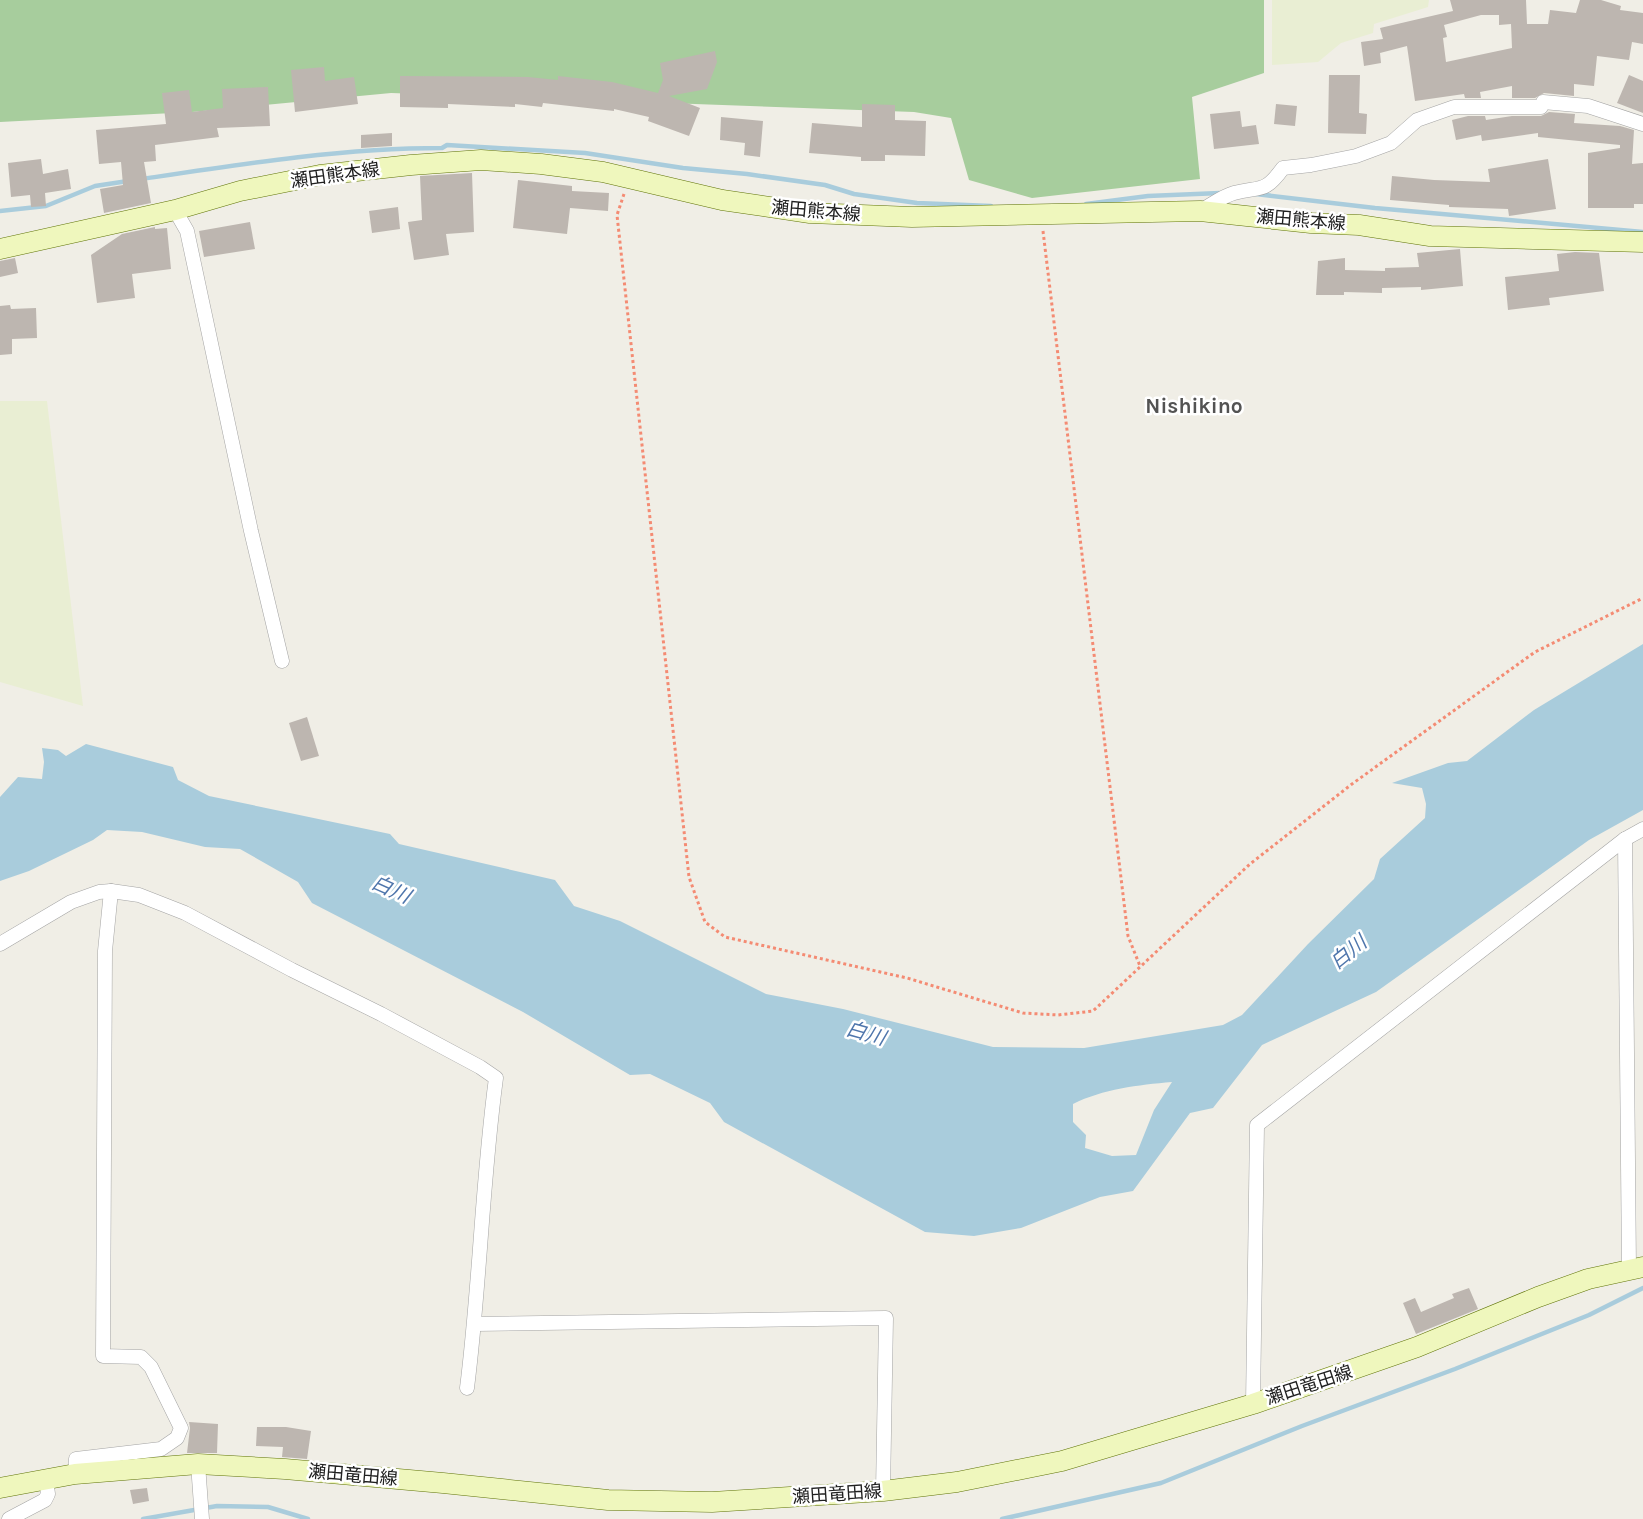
<svg xmlns="http://www.w3.org/2000/svg" width="1643" height="1519" font-family="Karla,'Noto Sans JP',sans-serif">
  <style>
    .farmland { fill: #e9eed3 }
    .forest { fill: #a7cd9d }
    .water { fill: #a9ccdc; fill-rule: evenodd }
    .lines { fill: none; stroke-linecap: round; stroke-linejoin: round }
    .stream { stroke: #a9ccdc; stroke-width: 4.5 }
    .building { fill: #bdb6b0; fill-rule: evenodd }
    .street-casing { stroke: #a4a4a4; stroke-width: 15 }
    .secondary-casing { stroke: #607409; stroke-width: 21 }
    .path { stroke: #f48b73; stroke-width: 3; stroke-dasharray: 3 3; stroke-linecap: butt }
    .street { stroke: #fff; stroke-width: 14 }
    .secondary { stroke: #eff7bd; stroke-width: 20 }
    .labels { text-anchor: middle; stroke-width: 5; stroke-linejoin: round; paint-order: stroke }
    .street-label { font-size: 18px; fill: #202020; stroke: #fff }
    .water-label { font-size: 20px; font-style: italic; fill: #4f76ac; stroke: #fff }
    .quarter-label { font-size: 21px; font-weight: bold; fill: #535353; stroke: #fff }
  </style>
  <rect width="100%" height="100%" fill="#f0eee6"/>
  <g class="farmland">
    <polygon points="1272,0 1429,0 1428,7 1374,24 1373,33 1341,43 1318,62 1272,65"/>
    <polygon points="0,401 47,401 83,706 0,682"/>
  </g>
  <polygon class="forest" points="0,0 1264,0 1264,73 1192,97 1200,179 1032,198 969,180 951,118 914,112 391,93 192,112 0,122"/>
  <path class="water" d="M1643,644V810L1589,840L1376,992L1262,1045L1213,1108L1190,1113L1133,1191L1100,1197L1021,1228L974,1236L925,1232L724,1122L710,1103L650,1074L630,1075L523,1012L312,903L298,882L240,849L205,847L142,832L107,830L93,840L29,871L0,881V797L18,777L42,779L44,762L42,748L58,750L66,756L86,744L173,767L178,780L209,796L390,834L399,844L555,880L574,906L620,921L766,994L843,1009L993,1047L1084,1048L1223,1025L1242,1015L1308,944L1374,879L1380,859L1425,818L1426,804L1422,788L1392,783L1448,763L1467,761L1534,710ZM1172,1082L1154,1110L1136,1155L1112,1156L1085,1148L1086,1135L1073,1122V1104C1103,1089 1138,1085 1172,1082Z"/>
  <g class="lines">
    <g class="stream">
      <path d="M142,179C241,164 342,148 442,148L447,145L585,153L683,168L747,174L825,185L854,194L917,203L991,206"/>
      <polyline points="1256,194 1375,208 1643,232"/>
      <polyline points="1086,204 1148,196 1220,193"/>
      <polyline points="0,211 46,206 95,186 128,181"/>
      <polyline points="143,1519 217,1506 268,1507 308,1519"/>
      <polyline points="1002,1519 1161,1483 1302,1426 1455,1369 1589,1315 1643,1288"/>
    </g>
  </g>
  <g class="building">
    <path d="M1450,0H1526L1527,24H1548L1550,10L1576,13L1580,0H1601L1621,6L1620,10L1643,13V44L1632,42L1629,60L1597,56L1594,86L1574,84V96L1544,93L1535,98H1512V86L1480,92L1481,98H1465L1464,94L1415,101L1407,46L1380,53L1381,63L1364,66L1361,42L1383,39L1380,28L1453,11ZM1481,15H1499V25L1511,24L1512,48L1446,62L1443,38L1447,37L1444,25Z"/>
    <polygon points="715,51 717,62 707,89 669,96 700,108 689,136 648,121 649,117 614,109 614,111 543,103 542,107 515,104 515,107 448,104 448,108 400,107 400,76 528,77 558,80 558,76 612,82 658,93 663,80 660,63"/>
    <polygon points="324,67 325,81 354,77 358,104 295,112 291,70"/>
    <polygon points="1329,75 1360,75 1359,113 1367,114 1366,134 1328,133"/>
    <polygon points="1629,75 1643,81 1643,113 1617,103"/>
    <polygon points="268,87 270,126 217,128 219,137 155,145 156,161 144,162 151,203 104,213 100,189 123,185 121,162 99,164 96,130 166,124 162,93 189,90 192,112 223,108 222,89"/>
    <polygon points="862,104 895,105 895,120 926,121 925,156 885,155 885,161 861,161 861,157 809,153 812,123 862,127"/>
    <polygon points="1276,104 1297,106 1295,126 1274,124"/>
    <polygon points="1240,111 1242,127 1256,125 1259,144 1214,149 1210,114"/>
    <polygon points="1549,112 1575,114 1574,123 1620,126 1634,130 1632,164 1643,163 1643,204 1634,204 1634,208 1588,208 1588,153 1620,148 1620,145 1538,137 1538,133 1482,141 1481,135 1456,140 1452,120 1468,116 1485,116 1486,120 1512,116 1541,116"/>
    <polygon points="721,117 763,121 760,157 744,155 745,143 720,140"/>
    <polygon points="392,133 392,146 361,148 361,135"/>
    <polygon points="41,159 43,174 68,169 71,189 45,193 46,206 31,207 30,195 11,197 8,163"/>
    <polygon points="1548,159 1556,209 1509,216 1508,209 1449,207 1449,205 1390,200 1392,176 1434,180 1490,182 1488,169"/>
    <polygon points="472,173 474,232 446,234 449,255 414,260 408,222 422,220 420,176"/>
    <polygon points="518,180 572,186 572,191 609,193 608,211 570,208 567,234 513,228"/>
    <polygon points="398,207 400,229 372,233 369,211"/>
    <polygon points="250,222 255,249 204,257 199,231"/>
    <polygon points="155,227 155,229 167,228 171,269 132,274 135,298 97,303 91,255 122,234"/>
    <polygon points="1460,249 1463,286 1421,290 1421,287 1382,288 1382,293 1344,292 1344,295 1316,295 1318,261 1345,258 1345,270 1385,271 1385,268 1419,267 1417,253"/>
    <polygon points="1575,252 1599,253 1604,291 1549,298 1550,305 1508,310 1505,277 1559,271 1557,254"/>
    <polygon points="15,258 18,273 0,277 0,261"/>
    <polygon points="10,305 11,309 36,308 37,338 12,339 12,354 0,355 0,306"/>
    <polygon points="307,717 319,756 301,761 289,723"/>
    <polygon points="1469,1288 1478,1309 1416,1334 1403,1303 1415,1298 1421,1312 1454,1298 1452,1294"/>
    <polygon points="189,1422 218,1424 217,1453 187,1453 190,1428"/>
    <polygon points="257,1427 286,1427 311,1431 307,1459 282,1457 283,1447 256,1446"/>
    <polygon points="147,1488 149,1501 133,1504 130,1490"/>
  </g>
  <g class="lines">
    <g class="street-casing">
      <g id="street">
        <polyline points="175,210 187,231 251,531 282,661"/>
        <path d="M1200,211C1211,205 1223,196 1234,193C1261,186 1264,194 1283,168L1311,165L1356,156L1391,143L1417,120L1454,107H1541L1543,102L1588,106L1643,124"/>
        <polyline points="1625,839 1629,1269"/>
        <path d="M0,944L71,902L99,892L111,891L139,895L185,913L292,970L381,1014L480,1067L496,1078C482,1181 480,1285 467,1388"/>
        <polyline points="475,1324 886,1318 883,1491"/>
        <polyline points="1253,1404 1257,1125 1625,839 1643,829"/>
        <polyline points="198,1464 202,1519"/>
        <polyline points="75,1474 76,1459 161,1449 177,1438 181,1428 151,1367 141,1357 103,1356 105,951 111,891"/>
        <polyline points="9,1519 45,1500 48,1494 46,1479"/>
      </g>
    </g>
    <g class="secondary-casing">
      <g id="secondary">
        <polyline points="0,249 175,210 240,191 320,175 411,165 481,160 541,164 603,172 722,200 810,213 912,217 1200,211 1311,223 1359,225 1430,236 1643,242"/>
        <polyline points="0,1488 75,1474 198,1464 285,1469 443,1483 608,1500 712,1502 883,1491 957,1482 1062,1461 1253,1404 1417,1347 1538,1297 1588,1279 1643,1267"/>
      </g>
    </g>
    <g class="path">
      <polyline points="624,194 617,215 689,877 705,922 725,937 907,978 1023,1013 1058,1015 1093,1011 1250,864 1352,784 1535,652 1643,598"/>
      <polyline points="1043,231 1128,936 1140,966"/>
    </g>
    <use href="#street" class="street"/>
    <use href="#secondary" class="secondary"/>
  </g>
  <g class="labels">
    <g class="street-label">
      <text transform="translate(335 175) rotate(-8)" y="6">瀬田熊本線</text>
      <text transform="translate(816 211) rotate(5)" y="6">瀬田熊本線</text>
      <text transform="translate(1301 220) rotate(5)" y="6">瀬田熊本線</text>
      <text transform="translate(1309 1385) rotate(-18)" y="6">瀬田竜田線</text>
      <text transform="translate(353 1475) rotate(5)" y="6">瀬田竜田線</text>
      <text transform="translate(837 1494) rotate(-4)" y="6">瀬田竜田線</text>
    </g>
    <g class="water-label">
      <text transform="translate(391 889) rotate(24)" y="7">白川</text>
      <text transform="translate(1348 952) rotate(-39)" y="7">白川</text>
      <text transform="translate(866 1033) rotate(16)" y="7">白川</text>
    </g>
    <g class="quarter-label">
      <text x="1194" y="413">Nishikino</text>
    </g>
  </g>
</svg>
